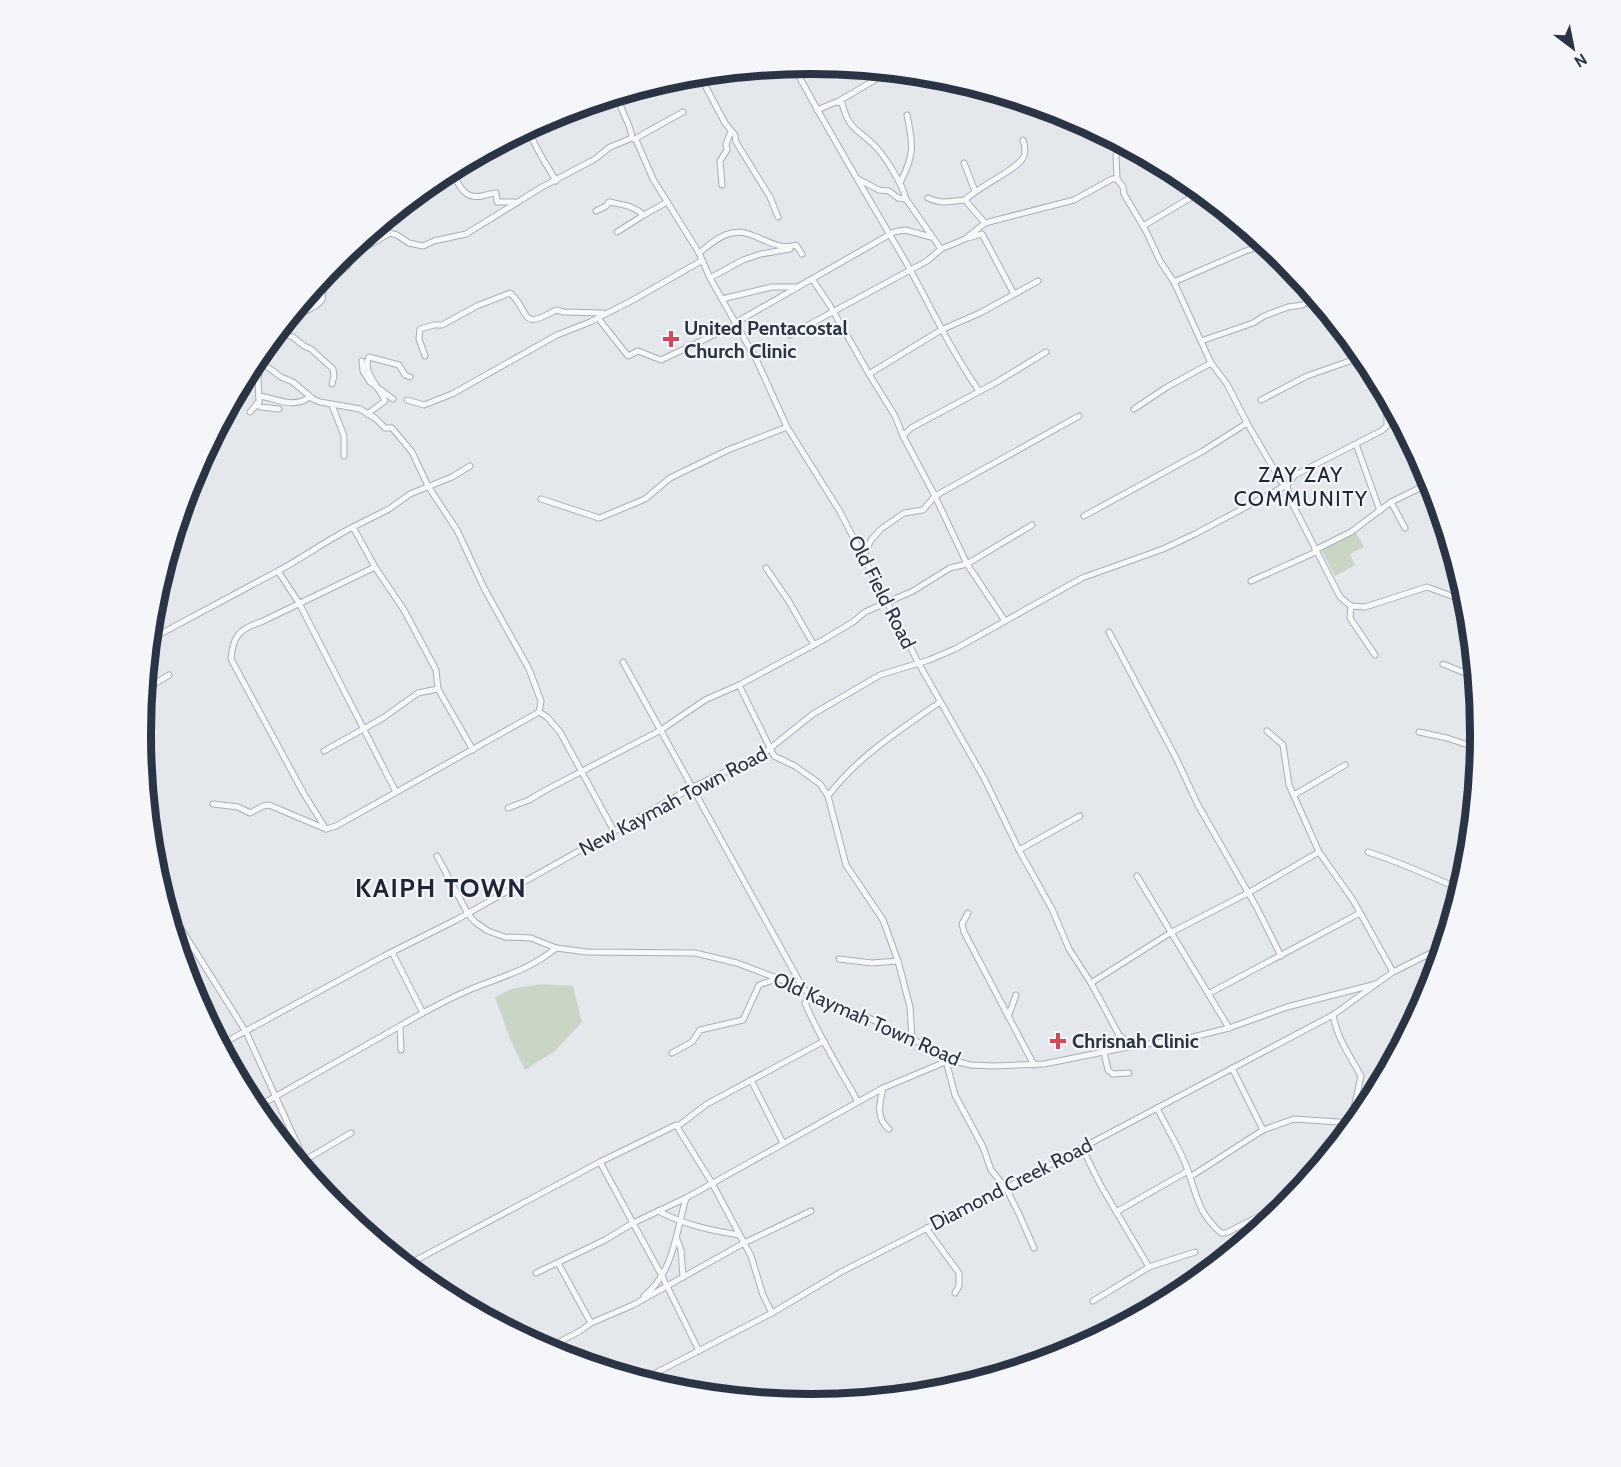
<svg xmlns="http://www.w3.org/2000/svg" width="1621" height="1467" font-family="Cabin,sans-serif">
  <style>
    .green { fill: #c9d6c5 }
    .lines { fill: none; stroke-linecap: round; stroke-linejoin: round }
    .minor-casing { stroke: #a9aeb7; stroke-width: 7 }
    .minor { stroke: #f7f8fa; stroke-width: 5 }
    .poi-dot { fill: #d1495b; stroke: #f4f6f9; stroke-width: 2 }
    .labels { text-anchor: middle; stroke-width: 4.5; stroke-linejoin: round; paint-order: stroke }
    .poi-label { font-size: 20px; font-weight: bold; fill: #2b3445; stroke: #f4f6f9; text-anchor: start }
    .street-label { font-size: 20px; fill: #2b3445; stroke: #f4f6f9 }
    .neighbourhood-label { font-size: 21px; letter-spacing: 1.5px; fill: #1d2536; stroke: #f4f6f9 }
    .district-label { font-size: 26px; font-weight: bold; letter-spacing: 1.5px; fill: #1d2536; stroke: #f4f6f9 }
    .rim { fill: none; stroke: #2b3445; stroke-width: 8 }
  </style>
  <rect width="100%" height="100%" fill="#e4e7ec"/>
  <g class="green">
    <polygon points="1355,531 1364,547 1350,554 1355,565 1335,576 1321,549"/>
    <polygon points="542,984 573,986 582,1022 555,1051 525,1070 510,1039 495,997 511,989"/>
  </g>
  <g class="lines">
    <g class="minor-casing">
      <g id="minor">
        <polyline points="699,74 725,123 735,135 736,142 770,197 778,217"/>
        <path d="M800,78C834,141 871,202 907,264C931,307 951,351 979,391"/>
        <polyline points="839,101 890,71"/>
        <path d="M620,104C624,118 630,122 632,138"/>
        <path d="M817,110L836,102L842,103C848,127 855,128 872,143C884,154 902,183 906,199"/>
        <path d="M528,128C534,147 546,163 556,181"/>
        <polyline points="632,138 636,140 653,179 699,253 710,278 757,361 787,427 839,510 919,664 985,780 1019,850 1052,909 1069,949 1091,983 1119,1035 1133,1046"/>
        <polyline points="636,140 638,137 683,112"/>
        <polyline points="964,163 975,191"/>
        <path d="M451,169C458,183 463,200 482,196C487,195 491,193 496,193L497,202H515"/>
        <polyline points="858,179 879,190 889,191 898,198 906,199 941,249"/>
        <polyline points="1117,179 1116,155 1125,145"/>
        <path d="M901,181C915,153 913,144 907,115"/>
        <polyline points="722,185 720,161 727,150 726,144 731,131"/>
        <path d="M928,198C945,205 948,201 965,200L985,223"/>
        <path d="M965,200C978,187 1016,170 1023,158C1026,153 1025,146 1023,140"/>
        <path d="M596,211L606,206L609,202C623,205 632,205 644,215L667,202"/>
        <polyline points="377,226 381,231 397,235 409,243 423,246 434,241 466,234 542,187 595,159 610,147 632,138"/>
        <polyline points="1143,226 1190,198 1205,194"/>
        <polyline points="617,232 644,215"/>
        <polyline points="968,238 982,234 1014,294"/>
        <path d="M699,253C708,246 720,235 732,233C754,228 774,253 796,245L802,254"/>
        <polyline points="710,278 743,260 761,254 790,249"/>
        <polyline points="812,279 829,304 869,374 941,330 980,313 1038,281"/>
        <polyline points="1174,282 1243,252 1266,244"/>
        <polyline points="722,299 772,287 797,287"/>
        <polyline points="598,318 628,356 638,351 661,360 722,331 731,328 738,329"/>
        <polyline points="286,322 317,305 322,300 324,283 347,267 352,254 357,249 364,248 388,234"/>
        <polyline points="735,323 894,232 905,230 931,237"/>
        <polyline points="790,335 927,261 941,249 965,239 985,223 1074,200 1112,179 1117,179 1123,187 1124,194 1146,231 1160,261 1174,282 1211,363 1227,384 1247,423 1282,483 1287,485"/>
        <polyline points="1201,341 1253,323 1264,316 1288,307 1302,305 1316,298"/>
        <path d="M425,356L419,339L420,329L434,325H442L477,306L510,293C531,311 518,332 556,310L564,312L603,313"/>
        <polyline points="362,361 363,371 370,382 393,399"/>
        <polyline points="252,363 266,366 281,377 293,382 313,399 320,402 360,409 375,418 385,428 392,428 412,452 428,486 457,530 484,588 529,669 541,701 539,712 547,717 560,732 614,831"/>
        <polyline points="252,364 271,342 287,335 293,337 304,346 311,349 333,369 334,376 332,384"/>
        <polyline points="1375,373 1387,413 1387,426 1381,431 1295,475 1287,485 1290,499 1340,597 1351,606 1365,607 1427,587 1468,602"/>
        <polyline points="869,374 895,416 903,436"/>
        <path d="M259,396C279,399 292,409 310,397"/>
        <polyline points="407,400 424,405 452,394 557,335 590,322 633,300 701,261"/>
        <polyline points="1261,400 1307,376 1364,356"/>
        <polyline points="256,404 260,407 279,409"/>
        <polyline points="332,405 344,436 344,456"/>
        <polyline points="1134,409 1167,387 1211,363"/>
        <polyline points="250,412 259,402 258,377 261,366"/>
        <path d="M367,414L385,401C380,388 361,371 369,357L399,365L405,375L410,377"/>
        <polyline points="1356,444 1380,511"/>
        <polyline points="541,499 599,518 602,517 645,499 670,478 728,450 787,427"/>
        <polyline points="1391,502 1405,528"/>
        <polyline points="1084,516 1203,451 1247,423"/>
        <polyline points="353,527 389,509 410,494 452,477 470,466"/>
        <polyline points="1315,550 1351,532 1391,502 1432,482"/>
        <polyline points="863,557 871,540 881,529 904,513 923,510 935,496 1079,416"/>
        <polyline points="766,568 788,600 814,645"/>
        <polyline points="1251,581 1316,552"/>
        <polyline points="1351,606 1350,618 1375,655"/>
        <polyline points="1005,621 967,564 935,496 903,436 911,428 997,382 1046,352"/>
        <polyline points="1109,632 1176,758 1198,805 1257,908 1281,956"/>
        <polyline points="149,640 278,571"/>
        <polyline points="623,662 803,988"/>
        <polyline points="1443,664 1475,677"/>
        <polyline points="739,685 774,756 795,766 820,784 828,796 846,865 883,920 898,961 910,1007 912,1039"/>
        <polyline points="144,690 169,675"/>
        <polyline points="1267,731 1283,745 1289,785 1319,852 1353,900 1393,972"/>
        <polyline points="1419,732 1447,738 1480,749"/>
        <polyline points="324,751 383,718 418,693 438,689"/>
        <path d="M396,792L299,603L278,571C304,557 327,540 353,527L375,567L404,610L436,670L438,689L473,750"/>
        <polyline points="1294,795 1345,765"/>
        <path d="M828,796C857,757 900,730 940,702"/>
        <polyline points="213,804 238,807 250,813 263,806 269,805 326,829 336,826 539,712"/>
        <polyline points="508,808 529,800 544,791 661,730 705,700 739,685 823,640 853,622 865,612 913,591 950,568 967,564 1032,525"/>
        <path d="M326,829L304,794L231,659C233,636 239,629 261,622L375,567"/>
        <polyline points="1019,850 1080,816"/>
        <path d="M1368,852C1400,862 1429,876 1461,889"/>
        <polyline points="437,856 468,914 475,922 488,931 505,937 531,938 556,948 587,952 695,953 737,963 803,988 813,997 869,1018 912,1039 950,1060 971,1065 994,1066 1044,1064 1133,1046 1185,1039 1229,1028 1287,1007 1376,984"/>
        <polyline points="1137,876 1229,1028"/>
        <polyline points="165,903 246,1032 305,1161 323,1191"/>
        <polyline points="968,913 962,924 964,932 1034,1065"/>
        <polyline points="392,952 423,1013"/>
        <polyline points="839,959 872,963 898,961"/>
        <polyline points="1091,983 1170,933 1248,893 1319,852"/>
        <polyline points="1208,994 1360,913"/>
        <path d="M813,997L805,1003C819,1037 840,1069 858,1102"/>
        <path d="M1333,1015C1337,1038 1350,1056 1361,1076L1351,1122"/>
        <polyline points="1008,1017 1016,995"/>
        <polyline points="220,1045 384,956 456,920 693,787 763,754 813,714 880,675 929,660 955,649 1082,578 1163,549 1195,534 1287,485"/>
        <path d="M401,1050L400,1026C422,1013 446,1000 469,990C500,977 530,970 556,948"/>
        <polyline points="1104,1052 1108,1070 1113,1074 1129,1073"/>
        <polyline points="672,1053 692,1042 700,1030 743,1020 759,985 776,979"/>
        <polyline points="946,1061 955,1095 983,1147 991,1170 1006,1188 1019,1214 1034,1248"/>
        <polyline points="1232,1068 1263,1130"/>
        <polyline points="751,1080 783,1143"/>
        <path d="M883,1088C880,1102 875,1118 889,1129"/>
        <polyline points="255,1108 400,1026"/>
        <path d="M1157,1108C1166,1126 1177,1144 1185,1163C1197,1192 1195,1210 1221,1233H1226L1291,1200"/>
        <polyline points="678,1126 707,1104 824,1041"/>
        <polyline points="1082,1148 1101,1186 1149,1267 1195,1252"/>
        <polyline points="600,1162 633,1223 686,1198 883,1088 950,1060"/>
        <polyline points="300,1163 351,1133"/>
        <polyline points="1190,1177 1263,1130 1294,1119 1354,1123"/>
        <path d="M658,1211C685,1225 709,1230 739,1235"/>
        <polyline points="1116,1212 1188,1171"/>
        <polyline points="926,1228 959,1273 959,1286 955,1293"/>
        <polyline points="677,1239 681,1250 683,1277"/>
        <polyline points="558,1263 591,1323"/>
        <polyline points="407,1265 600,1162 676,1125 712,1183 751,1256 763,1295 772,1313"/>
        <polyline points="536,1273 605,1240 633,1223 662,1276 699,1351"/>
        <path d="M644,1296C674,1272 676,1232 686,1198"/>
        <polyline points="1093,1301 1149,1267"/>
        <polyline points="546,1349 580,1331 591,1323 633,1305 744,1243 811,1211"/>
        <polyline points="642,1380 772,1313 841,1272 1006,1188 1333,1015 1393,972 1443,947"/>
      </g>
    </g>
    <use href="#minor" class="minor"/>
  </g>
  <g class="poi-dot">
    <path d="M668 330h6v6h6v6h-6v6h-6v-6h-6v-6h6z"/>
    <path d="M1055 1032h6v6h6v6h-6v6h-6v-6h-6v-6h6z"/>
  </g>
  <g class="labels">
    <g class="poi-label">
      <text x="684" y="335">United Pentacostal<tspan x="684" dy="23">Church Clinic</tspan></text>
      <text x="1072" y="1048">Chrisnah Clinic</text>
    </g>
    <g class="street-label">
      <text transform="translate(882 592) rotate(63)" y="7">Old Field Road</text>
      <text transform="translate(673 801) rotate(-28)" y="7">New Kaymah Town Road</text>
      <text transform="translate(867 1019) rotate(24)" y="7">Old Kaymah Town Road</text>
      <text transform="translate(1011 1184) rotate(-27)" y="7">Diamond Creek Road</text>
    </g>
    <g class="neighbourhood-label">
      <text x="1301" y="482">ZAY ZAY<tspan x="1301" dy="24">COMMUNITY</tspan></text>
    </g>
    <g class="district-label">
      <text x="441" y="897">KAIPH TOWN</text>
    </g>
  </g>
  <path d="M0 0H1621V1467H0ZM810 74H811A659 659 0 0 1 1470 733V735A659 659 0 0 1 811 1394H810A659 659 0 0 1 151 735V733A659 659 0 0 1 810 74Z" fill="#f4f6f9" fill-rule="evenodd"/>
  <path class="rim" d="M810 74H811A659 659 0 0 1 1470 733V735A659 659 0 0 1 811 1394H810A659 659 0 0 1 151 735V733A659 659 0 0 1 810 74Z"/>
  <g transform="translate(1573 48) rotate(148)" stroke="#f4f6f9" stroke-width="4.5" paint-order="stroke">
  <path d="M0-4.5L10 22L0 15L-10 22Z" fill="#2b3445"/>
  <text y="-9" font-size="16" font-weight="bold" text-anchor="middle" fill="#2b3445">N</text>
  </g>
</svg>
